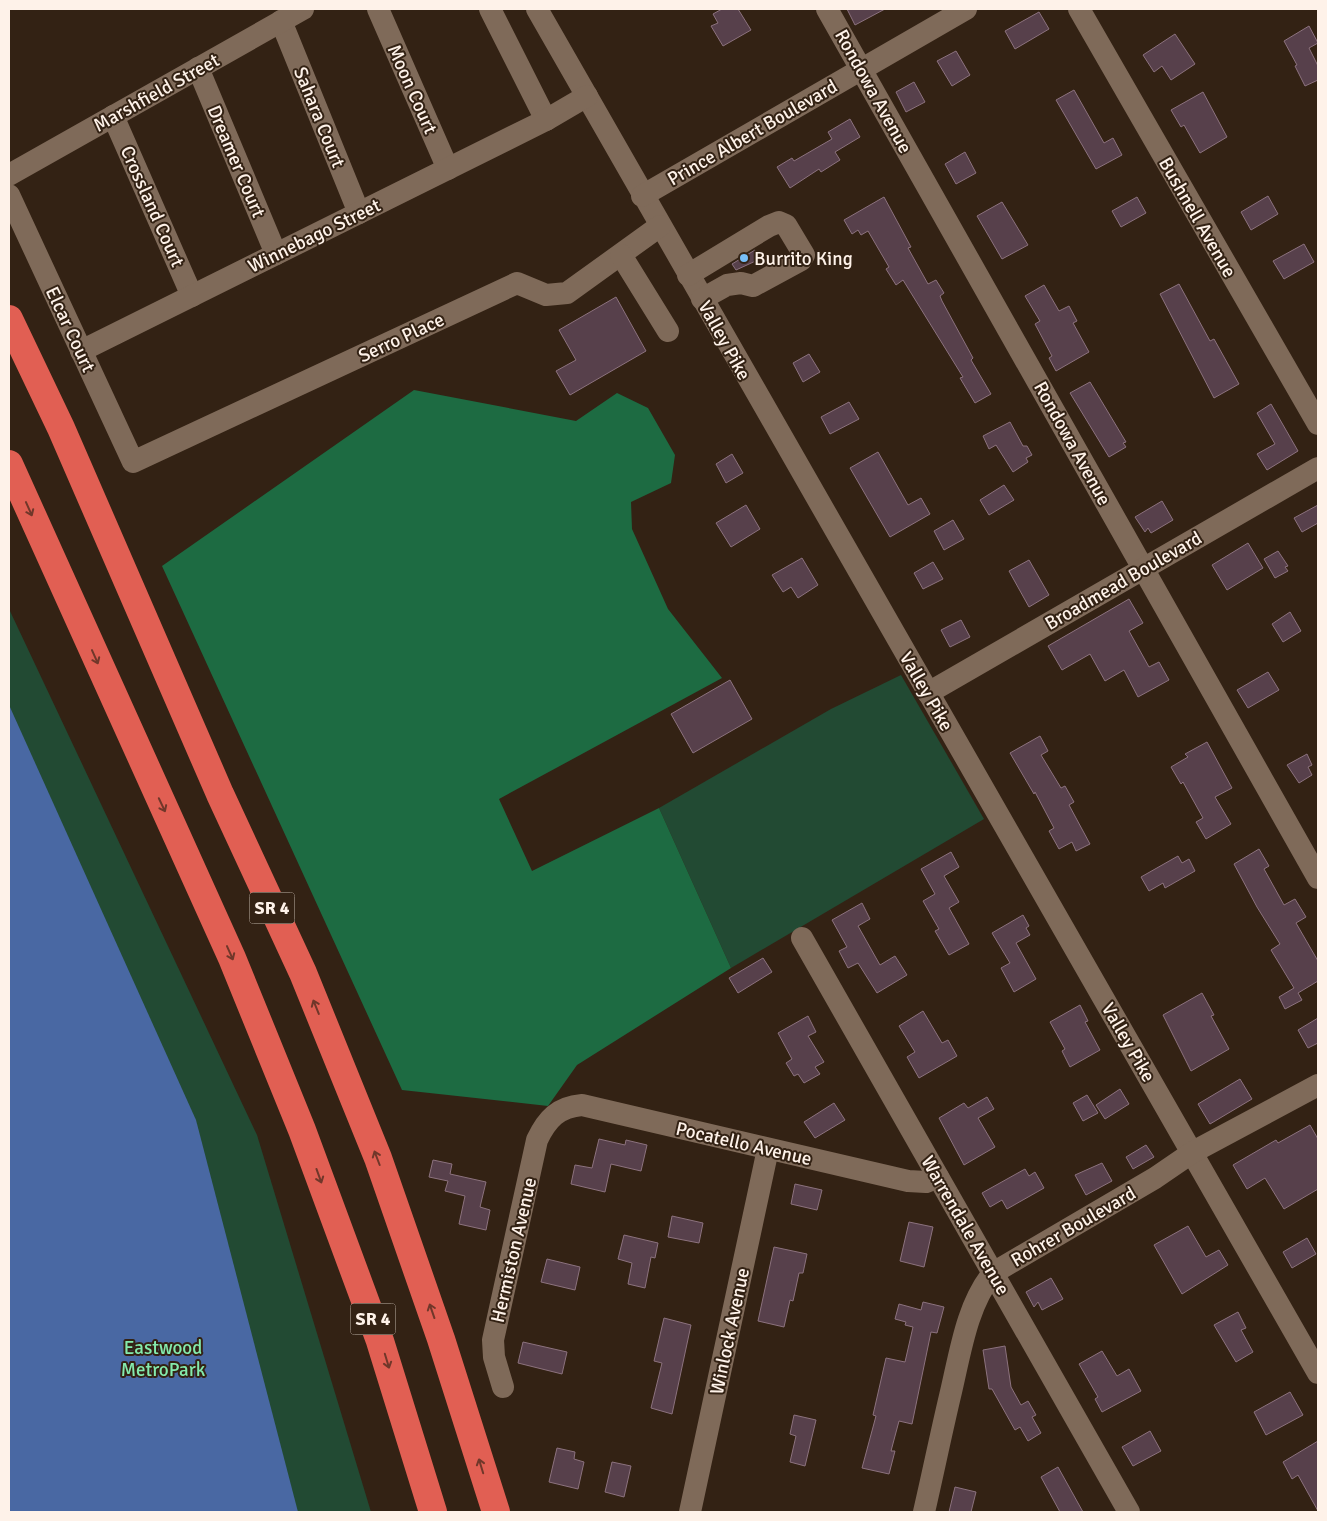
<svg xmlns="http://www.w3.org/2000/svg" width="1327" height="1521" font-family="Signika,sans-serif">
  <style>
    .green { fill: #224a33 }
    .forest { fill: #1d6b42 }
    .water { fill: #4968a3 }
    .building { fill: #57404b; stroke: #8c727e }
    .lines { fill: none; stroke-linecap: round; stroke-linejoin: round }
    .minor { stroke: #7f6a59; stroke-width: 22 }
    .highway { stroke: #e15f53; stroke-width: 28 }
    .oneway { stroke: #70372a }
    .poi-dot { fill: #78bff7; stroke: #332214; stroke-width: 2 }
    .labels { text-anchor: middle; stroke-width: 4; stroke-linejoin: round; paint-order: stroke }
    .shield { fill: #332214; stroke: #c1b4a9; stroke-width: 1 }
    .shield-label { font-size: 18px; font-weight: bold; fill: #fef2e9 }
    .street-label { font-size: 19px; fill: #fef2e9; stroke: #332214 }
    .poi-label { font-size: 19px; fill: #fef2e9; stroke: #332214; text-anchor: start }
    .park-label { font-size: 19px; fill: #84ebad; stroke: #332214 }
  </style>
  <rect width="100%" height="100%" fill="#332214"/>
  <g class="green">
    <polygon points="9,609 257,1135 371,1512 9,1512"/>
    <polygon points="901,675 984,819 731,968 659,808 831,709"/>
  </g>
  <polygon class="forest" points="414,390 576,421 617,393 648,408 675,455 671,483 631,502 632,529 668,609 722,678 499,799 532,871 659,808 731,968 577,1065 548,1106 402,1090 162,566"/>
  <polygon class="water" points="9,705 196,1120 298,1512 9,1512"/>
  <g class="building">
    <polygon points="722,9 738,9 751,30 723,46 711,26 718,23 713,14"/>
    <polygon points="847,9 885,9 855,25"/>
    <polygon points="1039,12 1049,29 1015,49 1005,31"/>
    <polygon points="1309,26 1318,43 1309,48 1318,66 1318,80 1305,86 1295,66 1297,65 1284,41"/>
    <polygon points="1175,34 1195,64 1171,80 1162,66 1154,72 1143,55"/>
    <polygon points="956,51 970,75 952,86 937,61"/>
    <polygon points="914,82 925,102 906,112 896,92"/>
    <polygon points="1074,90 1104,143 1113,138 1122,155 1096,169 1056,100"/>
    <polygon points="1203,92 1227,137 1200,153 1184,125 1181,127 1171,110"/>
    <polygon points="850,119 860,137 835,152 840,160 821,172 819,169 790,188 777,167 792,158 794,161 832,139 828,132"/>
    <polygon points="965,152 976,173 956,184 945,164"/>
    <polygon points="1268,196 1278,214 1251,230 1241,212"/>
    <polygon points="884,197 911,247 908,248 928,284 936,280 944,293 940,296 942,301 973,358 971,360 991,394 975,403 960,378 963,377 903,280 896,285 886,269 889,267 868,231 861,235 858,230 852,234 844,220"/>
    <polygon points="1137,197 1146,213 1121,227 1112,211"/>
    <polygon points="1002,202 1028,245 1002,259 977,216"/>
    <polygon points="1304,244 1314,262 1284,279 1273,261"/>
    <polygon points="755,250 760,259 736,270 732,264"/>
    <polygon points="1179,284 1210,341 1214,339 1239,384 1214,398 1160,294"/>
    <polygon points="1044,285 1059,311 1069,306 1077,321 1073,323 1089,352 1056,371 1049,358 1052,356 1035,324 1040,321 1025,296"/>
    <polygon points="616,297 646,351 570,395 556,371 576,360 559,330"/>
    <polygon points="809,354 820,372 803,382 793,363"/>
    <polygon points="1090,382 1126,442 1123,443 1126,447 1109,457 1070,393"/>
    <polygon points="849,402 859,419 830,434 821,417"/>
    <polygon points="1271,404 1298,451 1267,470 1257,454 1275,444 1257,413"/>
    <polygon points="1010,422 1023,446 1027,446 1032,455 1026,458 1028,462 1013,472 996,445 989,449 983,436"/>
    <polygon points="878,452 908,505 921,498 930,514 890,537 850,468"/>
    <polygon points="732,454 743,473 726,483 716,464"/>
    <polygon points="1004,485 1014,500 989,515 980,500"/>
    <polygon points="1162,501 1173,520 1151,533 1148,528 1145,532 1135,517"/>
    <polygon points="746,505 760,529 731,547 716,523"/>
    <polygon points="1318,505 1318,523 1302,532 1294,518"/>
    <polygon points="953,520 964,539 944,550 934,531"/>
    <polygon points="1248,543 1263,568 1227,590 1212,565"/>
    <polygon points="1278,551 1288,566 1285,567 1288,571 1275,578 1264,559"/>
    <polygon points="802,558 818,585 798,598 791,587 783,592 772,575"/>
    <polygon points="1029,560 1049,595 1029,607 1009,571"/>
    <polygon points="933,562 943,579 923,589 914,573"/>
    <polygon points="1129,599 1143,623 1129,631 1149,667 1159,662 1169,680 1138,697 1124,670 1105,681 1090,654 1062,670 1048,646"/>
    <polygon points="1290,612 1301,631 1283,642 1272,624"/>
    <polygon points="961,620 970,637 950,647 941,630"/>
    <polygon points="1268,672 1279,690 1248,708 1237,690"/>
    <polygon points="730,680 752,719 693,753 671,714"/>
    <polygon points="1040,736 1048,751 1041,755 1061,788 1065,786 1074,802 1069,805 1090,844 1076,851 1072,842 1059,849 1049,831 1054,828 1035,792 1034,794 1010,753"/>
    <polygon points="1207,742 1232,788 1215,797 1231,824 1206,839 1196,822 1203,818 1183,782 1181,784 1171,767 1188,757 1185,754"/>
    <polygon points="1307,754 1312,765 1308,767 1312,775 1299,783 1287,765"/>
    <polygon points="1259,849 1269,866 1264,869 1284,905 1295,899 1306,917 1296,923 1318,961 1318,981 1298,993 1302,1000 1285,1009 1279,997 1294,988 1271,950 1280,944 1257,907 1234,864"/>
    <polygon points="951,852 959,867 944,876 959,902 949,908 969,944 949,955 935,931 939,929 923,901 935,894 921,869"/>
    <polygon points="1178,856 1182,863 1189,859 1195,871 1165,888 1163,883 1149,891 1141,877"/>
    <polygon points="862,903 870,919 858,926 880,965 895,956 907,975 877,993 858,963 848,968 839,951 847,947 832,920"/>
    <polygon points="1023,915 1029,926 1026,928 1030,935 1016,943 1036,979 1014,992 1001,968 1010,963 992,933"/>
    <polygon points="763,958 772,972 738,993 729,978"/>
    <polygon points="1202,993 1214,1015 1211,1016 1229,1049 1191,1071 1163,1015"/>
    <polygon points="1080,1005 1088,1021 1085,1022 1100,1050 1070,1067 1062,1051 1065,1049 1050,1022"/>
    <polygon points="923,1011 942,1043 948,1040 957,1056 919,1078 907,1057 915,1052 899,1026"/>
    <polygon points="808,1016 816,1032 808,1036 824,1062 815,1067 820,1074 804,1083 798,1074 794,1076 786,1063 792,1059 778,1033"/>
    <polygon points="1318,1018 1318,1043 1308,1048 1298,1030"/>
    <polygon points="1240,1079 1252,1099 1210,1124 1198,1104"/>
    <polygon points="1120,1089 1129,1104 1105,1119 1096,1105"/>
    <polygon points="1087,1095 1098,1113 1083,1121 1073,1103"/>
    <polygon points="987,1097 994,1109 978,1118 995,1147 964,1165 939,1118 964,1103 968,1108"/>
    <polygon points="834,1103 845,1120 815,1138 804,1122"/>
    <polygon points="1310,1125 1318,1139 1318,1189 1284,1209 1265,1178 1247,1189 1233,1165 1276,1140 1278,1143"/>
    <polygon points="599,1139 625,1145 626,1140 647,1145 641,1171 611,1164 605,1192 571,1184 575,1165 592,1168"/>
    <polygon points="1146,1145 1154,1157 1133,1169 1126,1157"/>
    <polygon points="433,1160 452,1164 450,1174 486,1182 480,1207 490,1210 486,1230 459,1224 465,1196 445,1191 448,1181 429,1177"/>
    <polygon points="1102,1163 1112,1181 1086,1195 1075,1175"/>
    <polygon points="1025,1169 1029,1176 1035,1172 1044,1188 1007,1209 1002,1200 990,1207 982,1193"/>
    <polygon points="795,1184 822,1190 817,1210 791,1204"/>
    <polygon points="672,1216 703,1223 699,1243 668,1237"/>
    <polygon points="909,1222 933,1227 924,1267 900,1261"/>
    <polygon points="1188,1226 1206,1257 1219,1250 1228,1265 1182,1294 1154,1245"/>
    <polygon points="624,1235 658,1243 655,1258 651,1257 645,1288 628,1284 632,1263 618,1259"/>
    <polygon points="1307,1238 1316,1254 1292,1268 1283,1252"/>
    <polygon points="774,1247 807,1254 803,1273 799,1273 793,1301 790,1300 784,1327 758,1321"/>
    <polygon points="547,1259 580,1267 575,1290 541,1282"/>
    <polygon points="1051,1278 1063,1299 1042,1310 1038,1302 1034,1307 1026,1292"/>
    <polygon points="923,1302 944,1307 937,1333 931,1332 912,1424 899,1421 891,1451 895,1451 889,1474 862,1468 876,1416 873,1415 886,1358 905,1362 913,1327 905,1325 906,1322 895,1319 899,1304 921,1310"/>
    <polygon points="1238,1312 1246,1328 1241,1330 1253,1352 1236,1362 1214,1325"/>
    <polygon points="664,1318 691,1325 672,1414 651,1408 662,1363 654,1361"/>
    <polygon points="523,1342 567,1352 562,1374 518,1363"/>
    <polygon points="1005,1346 1011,1387 1021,1405 1028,1401 1036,1415 1032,1417 1041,1433 1028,1441 1020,1427 1015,1430 992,1389 989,1389 983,1350"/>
    <polygon points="1102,1351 1117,1376 1129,1369 1141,1391 1102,1412 1095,1399 1098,1397 1079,1364"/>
    <polygon points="1290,1392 1303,1415 1266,1435 1254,1412"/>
    <polygon points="794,1415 816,1420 805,1466 790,1462 796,1436 790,1434"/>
    <polygon points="1150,1431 1161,1451 1133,1466 1122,1447"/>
    <polygon points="1318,1441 1318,1511 1298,1475 1292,1479 1283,1462"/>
    <polygon points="557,1448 575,1452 574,1459 584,1462 578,1489 549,1482"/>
    <polygon points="612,1462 631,1466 624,1497 605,1492"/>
    <polygon points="1058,1467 1083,1512 1060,1512 1041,1477"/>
    <polygon points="955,1487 976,1492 971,1512 949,1512"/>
  </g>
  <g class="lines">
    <g class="minor">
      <polyline points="378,9 448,169"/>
      <polyline points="490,9 546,120"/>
      <polyline points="537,9 1318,1373"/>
      <polyline points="827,9 1318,878"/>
      <polyline points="1079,9 1318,424"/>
      <polyline points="281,21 359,213"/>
      <polyline points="198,68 276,254"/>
      <polyline points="113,116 192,296"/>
      <polyline points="9,175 303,9"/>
      <polyline points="9,195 133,462 517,283 546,295 567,293 660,226"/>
      <polyline points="642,196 966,9"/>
      <polyline points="621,255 668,331"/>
      <polyline points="688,275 769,226 779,222 786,225 804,255 801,260 753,286 741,283 727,285 702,299"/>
      <polyline points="81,351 546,120 587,96"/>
      <polyline points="928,693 1318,468"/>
      <polyline points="802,938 1129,1512"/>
      <path d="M503,1387L494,1357L493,1340L537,1140C547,1119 558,1107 582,1105L908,1181L926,1182L938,1177"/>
      <polyline points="690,1512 768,1149"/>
      <path d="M924,1512C933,1473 941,1434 950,1396C960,1355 966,1306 993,1273L1155,1178L1193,1152L1318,1085"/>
    </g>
    <g class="highway">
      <polyline points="9,319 61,428 220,794 303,973 378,1158 441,1339 496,1512"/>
      <polyline points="9,464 232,958 302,1130 380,1341 433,1512"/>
    </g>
  </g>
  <defs><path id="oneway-shaft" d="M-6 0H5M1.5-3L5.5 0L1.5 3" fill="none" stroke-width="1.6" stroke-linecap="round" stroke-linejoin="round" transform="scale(1.25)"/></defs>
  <g class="oneway">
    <use href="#oneway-shaft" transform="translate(29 509) rotate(66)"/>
    <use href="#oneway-shaft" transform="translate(95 657) rotate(66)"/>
    <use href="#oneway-shaft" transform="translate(162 805) rotate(65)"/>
    <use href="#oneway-shaft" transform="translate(230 953) rotate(66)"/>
    <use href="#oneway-shaft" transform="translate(316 1007) rotate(-112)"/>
    <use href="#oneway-shaft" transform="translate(377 1158) rotate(-111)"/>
    <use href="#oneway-shaft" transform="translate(319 1176) rotate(70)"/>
    <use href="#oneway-shaft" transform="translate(432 1311) rotate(-109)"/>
    <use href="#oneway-shaft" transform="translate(387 1361) rotate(73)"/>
    <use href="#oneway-shaft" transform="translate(481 1466) rotate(-107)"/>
  </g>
  <circle class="poi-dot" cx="744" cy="258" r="5"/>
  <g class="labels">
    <g class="shield">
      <rect x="249.5" y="892.5" width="45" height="31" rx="4"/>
      <rect x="350.5" y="1303.5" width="45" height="31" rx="4"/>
    </g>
    <g class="shield-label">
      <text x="272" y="914">SR 4</text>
      <text x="373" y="1325">SR 4</text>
    </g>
    <g class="street-label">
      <text transform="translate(413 89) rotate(66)" y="7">Moon Court</text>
      <text transform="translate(874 91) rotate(61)" y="7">Rondowa Avenue</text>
      <text transform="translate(156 92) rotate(-29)" y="7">Marshfield Street</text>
      <text transform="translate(320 117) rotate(68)" y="7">Sahara Court</text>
      <text transform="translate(752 132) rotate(-30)" y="7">Prince Albert Boulevard</text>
      <text transform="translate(237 161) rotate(67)" y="7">Dreamer Court</text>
      <text transform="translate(153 206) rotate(66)" y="7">Crossland Court</text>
      <text transform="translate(1198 217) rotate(60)" y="7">Bushnell Avenue</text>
      <text transform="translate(314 235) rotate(-26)" y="7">Winnebago Street</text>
      <text transform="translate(71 329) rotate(65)" y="7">Elcar Court</text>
      <text transform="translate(401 337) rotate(-25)" y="7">Serro Place</text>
      <text transform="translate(725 340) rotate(61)" y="7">Valley Pike</text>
      <text transform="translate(1073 443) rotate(61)" y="7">Rondowa Avenue</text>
      <text transform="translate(1123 580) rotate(-30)" y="7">Broadmead Boulevard</text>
      <text transform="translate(927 691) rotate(60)" y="7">Valley Pike</text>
      <text transform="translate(1129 1042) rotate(60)" y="7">Valley Pike</text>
      <text transform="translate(744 1143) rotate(13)" y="7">Pocatello Avenue</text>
      <text transform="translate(966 1225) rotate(60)" y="7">Warrendale Avenue</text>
      <text transform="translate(1073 1226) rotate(-30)" y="7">Rohrer Boulevard</text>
      <text transform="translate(513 1250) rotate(-77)" y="7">Hermiston Avenue</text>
      <text transform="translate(729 1331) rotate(-78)" y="7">Winlock Avenue</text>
    </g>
    <g class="poi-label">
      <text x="754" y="265">Burrito King</text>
    </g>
    <g class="park-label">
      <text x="163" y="1354">Eastwood<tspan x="163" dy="22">MetroPark</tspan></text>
    </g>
  </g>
  <rect width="1327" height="1521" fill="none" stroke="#fef2e9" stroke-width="20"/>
</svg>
